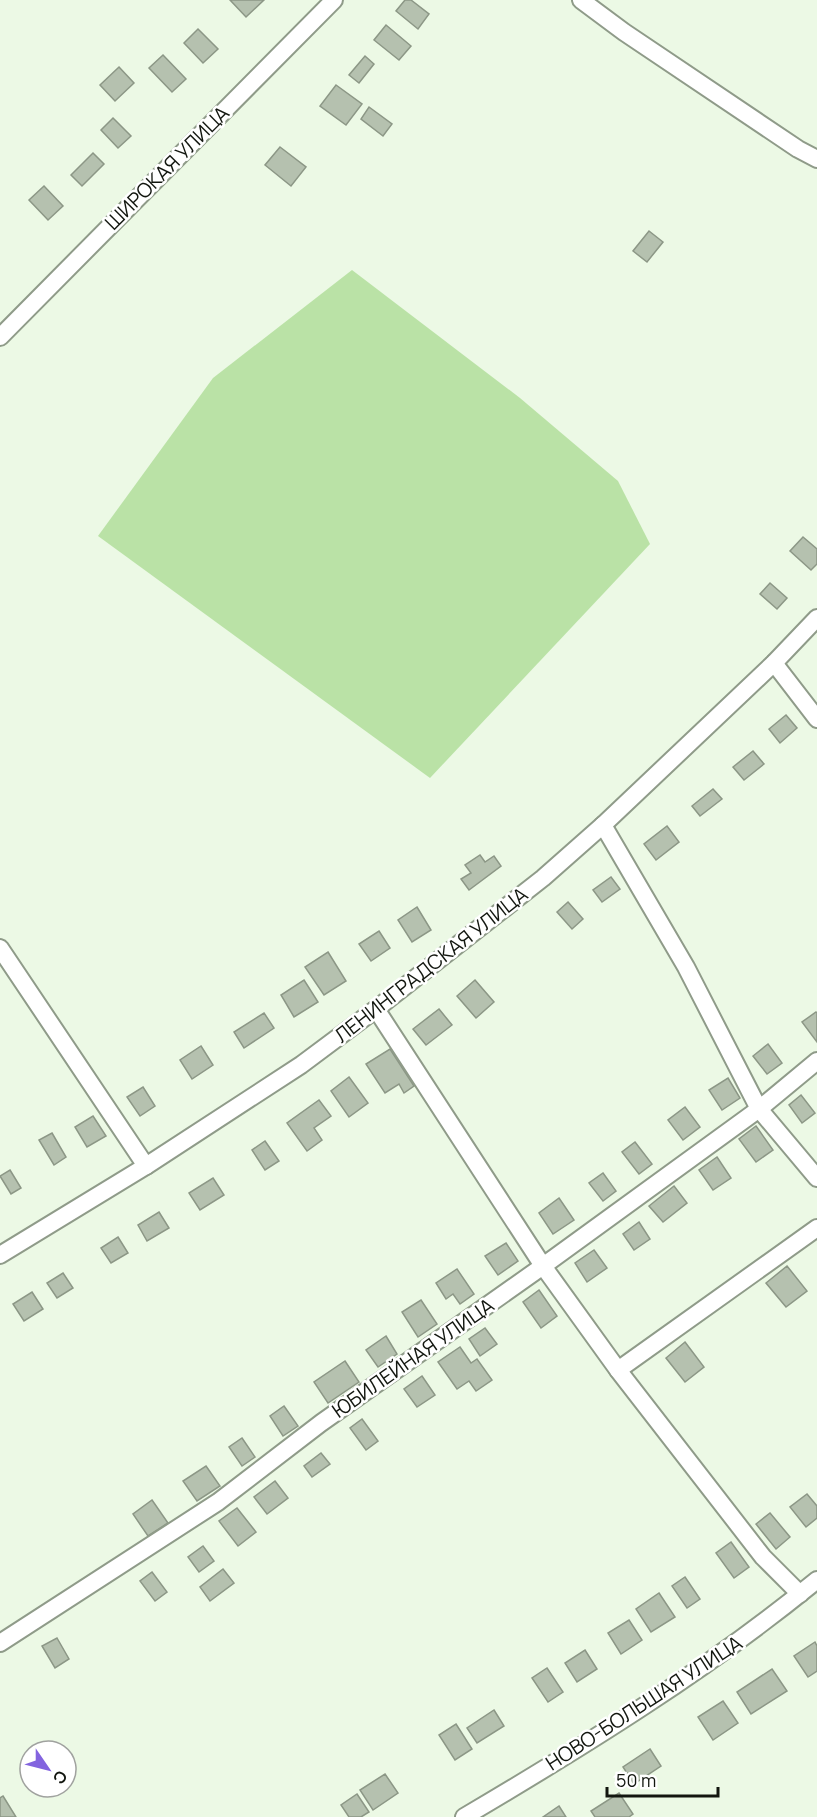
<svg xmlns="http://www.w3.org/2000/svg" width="817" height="1817" font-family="Manrope,sans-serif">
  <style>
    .green { fill: #bae2a6 }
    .building { fill: #b5c1af; stroke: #8c9786; stroke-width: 1.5 }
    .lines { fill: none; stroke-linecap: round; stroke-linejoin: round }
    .minor-casing { stroke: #8f9b89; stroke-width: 20 }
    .minor { stroke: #fff; stroke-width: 16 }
    .labels { text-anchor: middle; stroke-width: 5; stroke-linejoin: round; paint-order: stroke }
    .street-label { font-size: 20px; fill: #12160f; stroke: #fff }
  </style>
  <rect width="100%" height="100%" fill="#ecf9e5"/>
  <polygon class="green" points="352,270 520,398 618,481 650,544 430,778 98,536 213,378"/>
  <g class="building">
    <polygon points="230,0 264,0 246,17"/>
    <polygon points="405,0 411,0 429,14 418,29 396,11"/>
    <polygon points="386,25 411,46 399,60 374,40"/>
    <polygon points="198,29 218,49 203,63 184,43"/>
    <polygon points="163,55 186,79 172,92 149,68"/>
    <polygon points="365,56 374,64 359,83 349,75"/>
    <polygon points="119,67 134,83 115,101 100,85"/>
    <polygon points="336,85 362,104 346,125 320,106"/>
    <polygon points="369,107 392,124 383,136 361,119"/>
    <polygon points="113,118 131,136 118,148 101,130"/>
    <polygon points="280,147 306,167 291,186 265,165"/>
    <polygon points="93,153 104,164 82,186 71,175"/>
    <polygon points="44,186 63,206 48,220 29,200"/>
    <polygon points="649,231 663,242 647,262 633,251"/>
    <polygon points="803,537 817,549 817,564 811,570 790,551"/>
    <polygon points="770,583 787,598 777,609 760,594"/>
    <polygon points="786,715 797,728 780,743 769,729"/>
    <polygon points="753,751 764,764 744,780 733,767"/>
    <polygon points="713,789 722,799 700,816 692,806"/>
    <polygon points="667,826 679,842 656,860 644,844"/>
    <polygon points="480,855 485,862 494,856 501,866 469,890 461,879 471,873 465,865"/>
    <polygon points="611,877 620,889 602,902 593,890"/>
    <polygon points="568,902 583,919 572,929 557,912"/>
    <polygon points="417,907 431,930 412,942 398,920"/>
    <polygon points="379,931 390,948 371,961 359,944"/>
    <polygon points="328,952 346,981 324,995 305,967"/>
    <polygon points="304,980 318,1002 294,1017 281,995"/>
    <polygon points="475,980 494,1002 476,1018 457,996"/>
    <polygon points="439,1009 452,1025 426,1045 413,1029"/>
    <polygon points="816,1012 817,1013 817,1042 802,1022"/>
    <polygon points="264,1013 274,1028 244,1048 234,1032"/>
    <polygon points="768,1044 782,1063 767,1074 753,1056"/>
    <polygon points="201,1046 213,1065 192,1079 180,1060"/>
    <polygon points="390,1049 414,1086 404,1093 399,1084 385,1093 366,1064"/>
    <polygon points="349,1077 368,1103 349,1117 331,1091"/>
    <polygon points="728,1078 740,1098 722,1110 709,1090"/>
    <polygon points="143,1087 155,1106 140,1116 127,1097"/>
    <polygon points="801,1095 815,1113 802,1123 789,1105"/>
    <polygon points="319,1100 331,1116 314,1128 322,1140 307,1151 287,1123"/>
    <polygon points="685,1107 700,1127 683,1140 668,1120"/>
    <polygon points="93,1116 106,1136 87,1147 75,1127"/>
    <polygon points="756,1126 773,1150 756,1162 739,1139"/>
    <polygon points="52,1133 66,1157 54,1165 39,1140"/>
    <polygon points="265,1141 279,1161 265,1170 252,1150"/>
    <polygon points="635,1142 652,1164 639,1174 622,1152"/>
    <polygon points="717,1157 731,1178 713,1190 699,1170"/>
    <polygon points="10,1170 21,1188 11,1194 0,1176"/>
    <polygon points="603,1173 616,1191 603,1201 589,1183"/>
    <polygon points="213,1178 224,1195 200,1210 189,1193"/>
    <polygon points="674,1186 687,1203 663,1222 649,1206"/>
    <polygon points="559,1198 574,1220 553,1234 539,1213"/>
    <polygon points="159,1212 169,1228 147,1241 138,1225"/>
    <polygon points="639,1222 650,1239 634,1250 623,1234"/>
    <polygon points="118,1237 128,1253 111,1263 101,1248"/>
    <polygon points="506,1243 518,1261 498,1275 485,1256"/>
    <polygon points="594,1250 607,1268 587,1282 575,1263"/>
    <polygon points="787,1266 807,1291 786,1307 766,1283"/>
    <polygon points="457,1269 474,1294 460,1304 453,1294 446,1299 436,1283"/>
    <polygon points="63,1273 73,1288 57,1298 47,1283"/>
    <polygon points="539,1290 557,1316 541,1328 523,1302"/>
    <polygon points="32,1292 43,1309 24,1321 13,1304"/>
    <polygon points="421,1300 437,1324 418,1337 402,1312"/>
    <polygon points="485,1328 497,1344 480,1356 469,1339"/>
    <polygon points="386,1336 397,1354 378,1367 366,1350"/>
    <polygon points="685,1342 704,1367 685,1382 666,1358"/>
    <polygon points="460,1347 471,1363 477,1359 492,1380 476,1391 469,1381 457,1389 438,1362"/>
    <polygon points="345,1361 359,1382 328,1403 314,1382"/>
    <polygon points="422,1376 435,1395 417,1407 404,1389"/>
    <polygon points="284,1406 298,1426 283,1436 270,1416"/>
    <polygon points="362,1419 378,1441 366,1450 350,1428"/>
    <polygon points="242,1438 255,1457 242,1466 229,1447"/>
    <polygon points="321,1453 330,1464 312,1477 304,1466"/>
    <polygon points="206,1466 220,1486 197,1501 183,1481"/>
    <polygon points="275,1481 288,1498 267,1514 254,1497"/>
    <polygon points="807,1494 817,1506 817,1518 806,1527 790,1507"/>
    <polygon points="152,1500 168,1523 148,1536 133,1514"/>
    <polygon points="237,1508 256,1532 238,1546 219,1521"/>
    <polygon points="770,1513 790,1537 776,1549 756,1524"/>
    <polygon points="731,1542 749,1567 734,1578 716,1553"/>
    <polygon points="203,1546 214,1561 199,1572 188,1557"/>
    <polygon points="223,1569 234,1583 210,1601 200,1587"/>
    <polygon points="152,1572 167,1592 155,1601 140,1581"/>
    <polygon points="685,1577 700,1599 687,1608 672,1586"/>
    <polygon points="659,1593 675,1617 651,1632 636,1609"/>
    <polygon points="629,1620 642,1640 621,1654 608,1633"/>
    <polygon points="57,1638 69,1659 55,1668 42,1646"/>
    <polygon points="815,1642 817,1646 817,1671 808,1677 794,1656"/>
    <polygon points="585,1650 597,1669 577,1682 565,1663"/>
    <polygon points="547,1668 563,1692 548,1702 532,1678"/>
    <polygon points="772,1669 787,1691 751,1714 737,1692"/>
    <polygon points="723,1701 738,1723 713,1740 698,1717"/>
    <polygon points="494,1710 504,1726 477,1743 467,1728"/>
    <polygon points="456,1724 472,1749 455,1760 439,1735"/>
    <polygon points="650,1749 661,1766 634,1784 623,1767"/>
    <polygon points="385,1774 398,1793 373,1810 360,1790"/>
    <polygon points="619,1793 633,1814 629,1817 595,1817 591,1811"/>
    <polygon points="357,1794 369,1812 361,1817 349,1817 341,1805"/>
    <polygon points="3,1796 16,1817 0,1817 0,1798"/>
    <polygon points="559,1806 566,1817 543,1817"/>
  </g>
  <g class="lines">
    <g class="minor-casing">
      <g id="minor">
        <polyline points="581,0 624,32 798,149 817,159"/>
        <polyline points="0,337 334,0"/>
        <polyline points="774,663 817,719"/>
        <polyline points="603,825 686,967 759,1109 817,1178"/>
        <polyline points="0,948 146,1166"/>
        <polyline points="376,1009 543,1266 618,1370 763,1557 800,1594"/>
        <polyline points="0,1255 146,1166 301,1065 376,1009 543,878 603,825 774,663 817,618"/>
        <polyline points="618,1370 817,1228"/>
        <polyline points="0,1643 218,1502 321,1423 543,1266 759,1109 817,1061"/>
        <path d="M464,1817C586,1745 707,1670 817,1580"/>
      </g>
    </g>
    <use href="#minor" class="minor"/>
  </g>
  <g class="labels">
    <g class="street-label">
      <text transform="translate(167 168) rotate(-45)" y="7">ШИРОКАЯ УЛИЦА</text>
      <text transform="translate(431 965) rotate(-38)" y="7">ЛЕНИНГРАДСКАЯ УЛИЦА</text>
      <text transform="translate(413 1358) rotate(-35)" y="7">ЮБИЛЕЙНАЯ УЛИЦА</text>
      <text transform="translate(644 1703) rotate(-33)" y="7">НОВО-БОЛЬШАЯ УЛИЦА</text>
    </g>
  </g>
  <g transform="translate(48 1769) rotate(125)"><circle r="28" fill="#ffffff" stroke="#a0a29f" stroke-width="1.5"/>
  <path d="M0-4.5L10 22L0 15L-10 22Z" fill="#8364df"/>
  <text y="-9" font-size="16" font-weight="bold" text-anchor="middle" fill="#12160f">С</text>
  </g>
  <path d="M607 1787v9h111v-9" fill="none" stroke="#12160f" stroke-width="3"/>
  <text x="616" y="1787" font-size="18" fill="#12160f" stroke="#ffffff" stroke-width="4.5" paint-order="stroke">50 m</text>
</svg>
